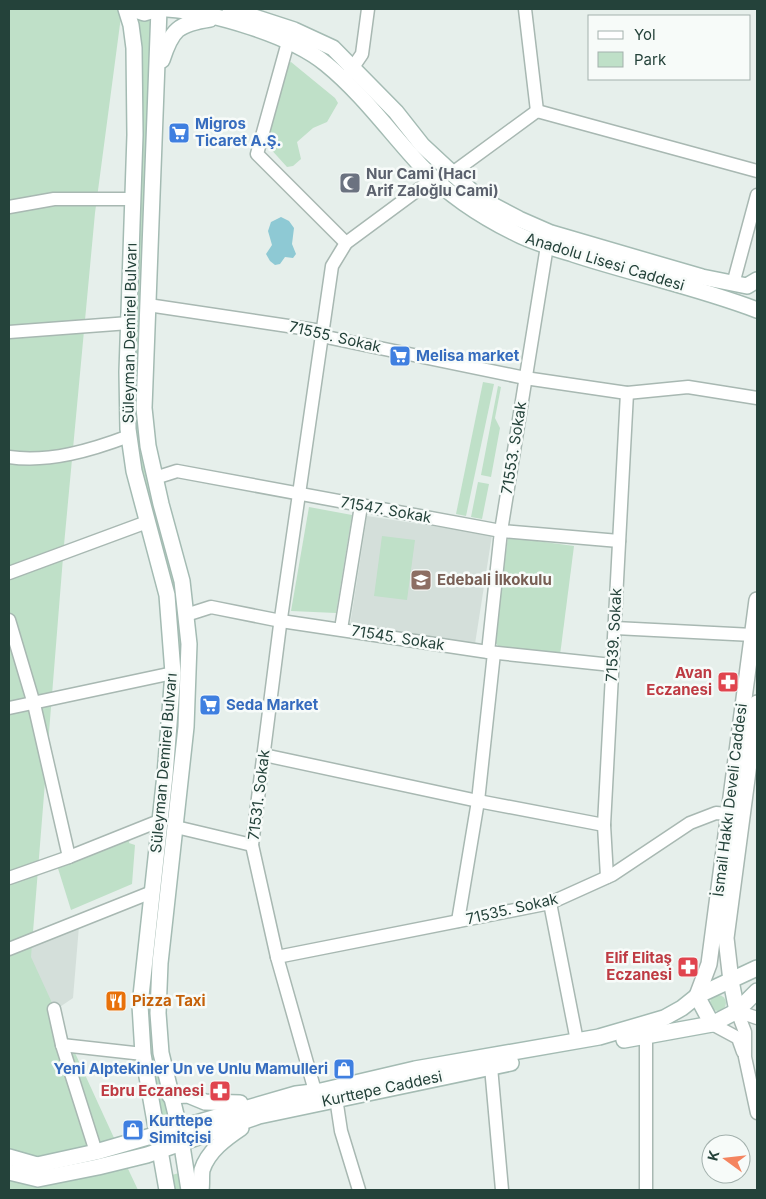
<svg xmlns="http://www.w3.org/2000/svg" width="766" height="1199" font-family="Inter,sans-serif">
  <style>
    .built { fill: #d4dfda }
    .green { fill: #bfe0c8 }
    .water { fill: #8ec9d4 }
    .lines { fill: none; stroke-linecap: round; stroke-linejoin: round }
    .minor-casing { stroke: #a8b8b2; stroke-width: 15 }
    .tertiary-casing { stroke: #a8b8b2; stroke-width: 18 }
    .secondary-casing { stroke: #a4bbb3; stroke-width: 18 }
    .minor { stroke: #fff; stroke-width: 12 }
    .tertiary { stroke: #fff; stroke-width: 15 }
    .secondary { stroke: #fff; stroke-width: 15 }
    .labels { text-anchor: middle; stroke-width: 5; stroke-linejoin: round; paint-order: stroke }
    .shop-label { font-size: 15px; font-weight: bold; fill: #366cbe; stroke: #f7fbf9; text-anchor: start }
    .worship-label { font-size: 15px; font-weight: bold; fill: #5b616d; stroke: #f7fbf9; text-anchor: start }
    .street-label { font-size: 15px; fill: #24423a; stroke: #f7fbf9 }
    .education-label { font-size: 15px; font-weight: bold; fill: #785e54; stroke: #f7fbf9; text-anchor: start }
    .health-label { font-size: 15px; font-weight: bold; fill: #be3a42; stroke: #f7fbf9; text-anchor: end }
    .food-label { font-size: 15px; font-weight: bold; fill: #c56008; stroke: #f7fbf9; text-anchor: start }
  </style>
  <rect width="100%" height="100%" fill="#e6efeb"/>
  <g class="built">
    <polygon points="367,516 492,535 475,644 350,625"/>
    <polygon points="79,926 73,998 39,1021 9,955"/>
  </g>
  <g class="green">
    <polygon points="9,9 122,9 95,213 64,545 31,957 120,1151 140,1146 141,1150 121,1154 138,1190 9,1190"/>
    <path d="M139,19L152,21L139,370L162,527L177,591L182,670L180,719L151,1004C153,1043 156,1079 170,1115L160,1118L149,1052L147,1005L172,591L157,528L143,482L135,417L134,370L143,92Z"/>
    <polygon points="291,62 335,98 338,103 327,122 313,128 297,142 301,159 293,166 287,167 268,146 265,135 285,64"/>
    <polygon points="483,382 494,384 466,516 456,514"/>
    <polygon points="498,386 501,387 495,418 500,428 491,477 481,475"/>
    <polygon points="478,482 489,484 482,519 471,517"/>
    <polygon points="309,507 352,515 336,613 291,611"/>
    <polygon points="382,536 415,540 407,600 374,596"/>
    <polygon points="508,537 574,546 560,655 499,647 494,641"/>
    <polygon points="131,830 129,843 135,845 132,884 71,910 56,862"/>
    <circle cx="718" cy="1003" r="8"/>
    <polygon points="179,1173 181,1190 175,1190 172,1175"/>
  </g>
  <polygon class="water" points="281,217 289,221 294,228 292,244 296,254 293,258 285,257 280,264 275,265 270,261 266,254 272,245 268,231 271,222"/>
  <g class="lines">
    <g class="minor-casing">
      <g id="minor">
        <polyline points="525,9 537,111"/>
        <polyline points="288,42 257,154 346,243"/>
        <polyline points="347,76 362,54 368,9"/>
        <polyline points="451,174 537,111 757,171"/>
        <polyline points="9,207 54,199 133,199"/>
        <polyline points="733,284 757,195"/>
        <polyline points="148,305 315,330 322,336 331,338 525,378 627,393 688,387 757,398"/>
        <polyline points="9,332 129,323"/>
        <path d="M9,457C49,463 92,450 129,436"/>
        <polyline points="155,478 177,471 501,531 619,541"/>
        <polyline points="9,573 147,522"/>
        <polyline points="186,615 211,607 281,621 488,652 612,665"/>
        <polyline points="9,620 34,704 69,857"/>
        <polyline points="615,628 753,635"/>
        <polyline points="341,629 361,506"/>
        <polyline points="488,652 501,531 547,246"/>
        <polyline points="9,708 173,673"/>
        <polyline points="264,755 478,801 604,825"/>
        <polyline points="176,827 252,845"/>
        <polyline points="607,877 604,825 627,393"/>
        <polyline points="9,878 69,857 159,821"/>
        <polyline points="550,903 577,1041"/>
        <polyline points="458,921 478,801 494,653"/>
        <polyline points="9,949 152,892"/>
        <polyline points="277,957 550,903 612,875 690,823 716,813 728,814"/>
        <polyline points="54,1009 62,1045 96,1152"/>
        <polyline points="737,1011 745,1032 745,1057 757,1113"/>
        <polyline points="737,1011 757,1018"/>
        <polyline points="712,1024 738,1038 743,1052"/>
        <polyline points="641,1036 646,1043 646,1190"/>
        <polyline points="62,1045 143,1054"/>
        <polyline points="491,1067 502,1190"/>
        <polyline points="315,1091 277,957 252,845 280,625 332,266 346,243 434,178"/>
        <polyline points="336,1098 341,1131 359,1190"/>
      </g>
    </g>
    <g class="tertiary-casing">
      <g id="tertiary">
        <polyline points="731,981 726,938 757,703"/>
        <polyline points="697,996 709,964 757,600"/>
      </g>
    </g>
    <g class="secondary-casing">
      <g id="secondary">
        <polyline points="126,9 131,25 134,48 135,135 127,372 128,429 134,471 167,595 173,673 165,775 140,1005 143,1054 167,1190"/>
        <polyline points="132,9 144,13 158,9"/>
        <polyline points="159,9 144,408 148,446 161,504 182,581 189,644 186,727 160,963 158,1013 161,1053 179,1127 189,1190"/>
        <path d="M167,9C212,12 291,35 326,64C363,94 391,134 424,169C449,195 481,216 513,232C531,242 553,248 573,254C634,274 697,287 757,310"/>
        <polyline points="230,9 294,30 333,48 396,112 422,145 479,198 519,219 551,233 702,277 747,286 757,280"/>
        <path d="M162,60C172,29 178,24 210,19"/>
        <polyline points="731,981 737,1011"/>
        <polyline points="697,996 712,1024"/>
        <polyline points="624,1040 712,1024 737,1011 757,991"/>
        <polyline points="170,1096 188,1095 205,1102 240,1103"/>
        <polyline points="9,1157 37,1165 96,1152 296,1094 321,1091 415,1069 599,1037 664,1018 682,1008 697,996 757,968"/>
        <polyline points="9,1172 38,1179 98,1167 147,1155 259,1116 511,1063"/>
        <path d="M201,1190C202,1184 201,1176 202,1170C208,1151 226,1138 241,1128"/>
      </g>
    </g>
    <use href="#minor" class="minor"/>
    <use href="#tertiary" class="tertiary"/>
    <use href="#secondary" class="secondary"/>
  </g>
  <defs>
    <g id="supermarket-square" transform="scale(1.125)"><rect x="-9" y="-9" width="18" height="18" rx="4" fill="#3f7fe0" stroke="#f7fbf9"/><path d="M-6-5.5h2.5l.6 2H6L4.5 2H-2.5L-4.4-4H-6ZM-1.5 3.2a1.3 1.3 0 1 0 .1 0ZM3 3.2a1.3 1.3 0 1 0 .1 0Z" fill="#fff"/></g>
    <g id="mosque-square" transform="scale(1.125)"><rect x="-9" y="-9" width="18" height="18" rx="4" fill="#6b7280" stroke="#f7fbf9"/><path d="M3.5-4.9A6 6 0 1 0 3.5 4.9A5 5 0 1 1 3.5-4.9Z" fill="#fff"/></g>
    <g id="school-square" transform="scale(1.125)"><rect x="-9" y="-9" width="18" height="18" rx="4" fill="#8d6e63" stroke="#f7fbf9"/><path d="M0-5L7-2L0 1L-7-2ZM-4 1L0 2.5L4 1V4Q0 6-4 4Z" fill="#fff"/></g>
    <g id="pharmacy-square" transform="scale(1.125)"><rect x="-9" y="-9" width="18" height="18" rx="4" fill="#e0444e" stroke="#f7fbf9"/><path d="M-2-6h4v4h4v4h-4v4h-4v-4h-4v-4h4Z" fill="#fff"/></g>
    <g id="restaurant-square" transform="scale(1.125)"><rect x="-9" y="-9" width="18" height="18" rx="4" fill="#e8710a" stroke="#f7fbf9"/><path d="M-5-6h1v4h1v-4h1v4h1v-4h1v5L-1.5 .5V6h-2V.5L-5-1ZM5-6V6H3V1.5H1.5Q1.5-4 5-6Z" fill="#fff"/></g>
    <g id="shop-square" transform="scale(1.125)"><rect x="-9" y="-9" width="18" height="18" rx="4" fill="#3f7fe0" stroke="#f7fbf9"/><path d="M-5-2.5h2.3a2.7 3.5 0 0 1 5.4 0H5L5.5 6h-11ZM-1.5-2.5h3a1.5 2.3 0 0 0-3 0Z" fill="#fff"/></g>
  </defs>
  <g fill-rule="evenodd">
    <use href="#supermarket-square" x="179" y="133"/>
    <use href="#mosque-square" x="350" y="183"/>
    <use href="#supermarket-square" x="400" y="356"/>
    <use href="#school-square" x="421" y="580"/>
    <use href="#pharmacy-square" x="728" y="682"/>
    <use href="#supermarket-square" x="210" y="705"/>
    <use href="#pharmacy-square" x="688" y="967"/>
    <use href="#restaurant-square" x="116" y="1001"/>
    <use href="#shop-square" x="344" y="1069"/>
    <use href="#pharmacy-square" x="220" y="1091"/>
    <use href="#shop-square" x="133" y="1130"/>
  </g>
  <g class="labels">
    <g class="shop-label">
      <text x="195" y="129">Migros<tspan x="195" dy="17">Ticaret A.Ş.</tspan></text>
      <text x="416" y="361">Melisa market</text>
      <text x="226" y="710">Seda Market</text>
      <text x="328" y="1074" text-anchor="end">Yeni Alptekinler Un ve Unlu Mamulleri</text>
      <text x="149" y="1126">Kurttepe<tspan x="149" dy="17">Simitçisi</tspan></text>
    </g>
    <g class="worship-label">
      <text x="366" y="179">Nur Cami (Hacı<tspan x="366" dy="17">Arif Zaloğlu Cami)</tspan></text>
    </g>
    <g class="street-label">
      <text transform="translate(605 262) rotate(17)" y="5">Anadolu Lisesi Caddesi</text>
      <text transform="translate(130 333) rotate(-89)" y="5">Süleyman Demirel Bulvarı</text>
      <text transform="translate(335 337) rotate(13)" y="5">71555. Sokak</text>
      <text transform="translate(514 448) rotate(-81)" y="5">71553. Sokak</text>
      <text transform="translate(386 510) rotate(10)" y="5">71547. Sokak</text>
      <text transform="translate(614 635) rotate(-87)" y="5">71539. Sokak</text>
      <text transform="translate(398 638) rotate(9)" y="5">71545. Sokak</text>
      <text transform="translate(164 763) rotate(-85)" y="5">Süleyman Demirel Bulvarı</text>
      <text transform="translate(259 795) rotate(-83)" y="5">71531. Sokak</text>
      <text transform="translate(730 800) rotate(-83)" y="5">İsmail Hakkı Develi Caddesi</text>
      <text transform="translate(512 909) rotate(-13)" y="5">71535. Sokak</text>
      <text transform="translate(382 1089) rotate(-12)" y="5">Kurttepe Caddesi</text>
    </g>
    <g class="education-label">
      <text x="437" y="585">Edebali İlkokulu</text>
    </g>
    <g class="health-label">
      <text x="712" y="678">Avan<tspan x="712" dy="17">Eczanesi</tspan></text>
      <text x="672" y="963">Elif Elitaş<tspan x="672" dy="17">Eczanesi</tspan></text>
      <text x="204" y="1096">Ebru Eczanesi</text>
    </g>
    <g class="food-label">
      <text x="132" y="1006">Pizza Taxi</text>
    </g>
  </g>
  <rect width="766" height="1199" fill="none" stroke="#24423a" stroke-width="20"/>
  <rect x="588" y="15" width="162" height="65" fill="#f7fbf9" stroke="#a3b1ad"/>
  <rect x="598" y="31" width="25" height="8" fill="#ffffff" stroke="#a3b1ad"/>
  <text x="634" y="40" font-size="15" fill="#24423a">Yol</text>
  <rect x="598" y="52" width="25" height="15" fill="#bfe0c8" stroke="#a3b1ad"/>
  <text x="634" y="65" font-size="15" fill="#24423a">Park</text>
  <g transform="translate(726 1159) rotate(285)"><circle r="24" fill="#f7fbf9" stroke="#a3b1ad"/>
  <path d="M0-4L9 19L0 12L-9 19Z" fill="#f4845f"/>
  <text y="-8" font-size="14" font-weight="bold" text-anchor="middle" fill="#24423a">K</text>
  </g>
</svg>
